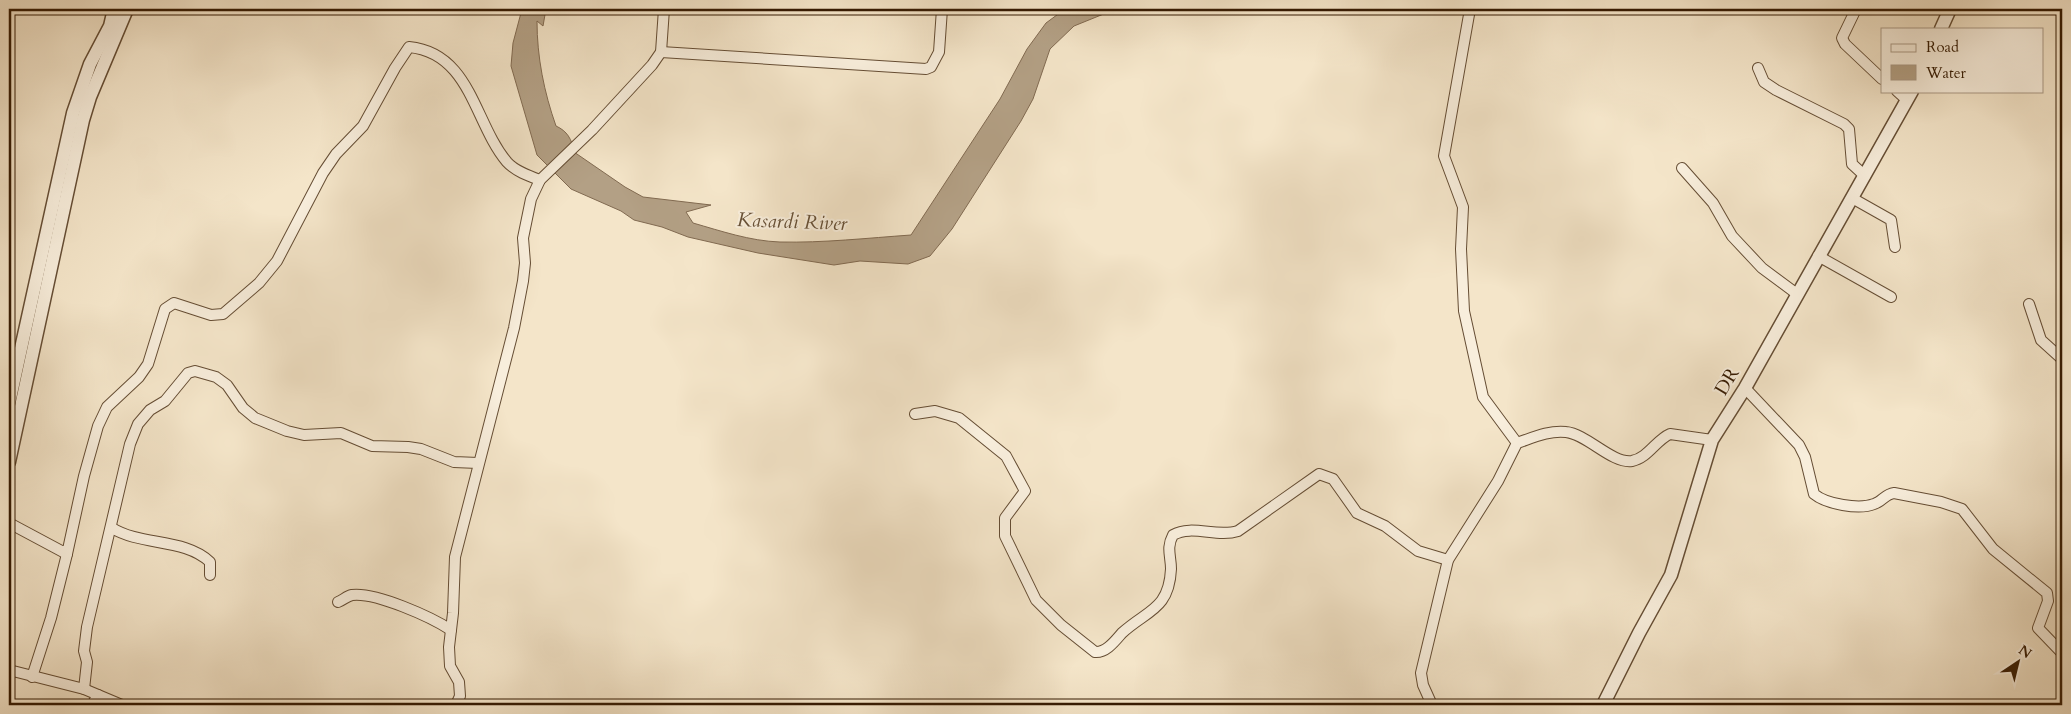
<svg xmlns="http://www.w3.org/2000/svg" width="2071" height="714" font-family="Cardo,serif">
  <style>
    .water { fill: #b3a085; stroke: #816a51 }
    .lines { fill: none; stroke-linecap: round; stroke-linejoin: round }
    .minor-casing { stroke: #654d34; stroke-width: 12 }
    .tertiary-casing { stroke: #654d34; stroke-width: 15 }
    .minor { stroke: #f8eedc; stroke-width: 10 }
    .tertiary { stroke: #f8eedc; stroke-width: 12 }
    .labels { text-anchor: middle; stroke-width: 4; stroke-linejoin: round; paint-order: stroke }
    .street-label { font-size: 19px; fill: #351a02; stroke: #f8eedc }
    .water-label { font-size: 20px; font-style: italic; fill: #675036; stroke: #f8eedc }
  </style>
  <rect width="100%" height="100%" fill="#f4e5c9"/>
  <filter id="stains"><feTurbulence type="fractalNoise" baseFrequency=".004" numOctaves="4"/><feColorMatrix values="0 0 0 0 .2 0 0 0 0 .09 0 0 0 0 .02 0 0 0 .5 -.17"/></filter>
  <radialGradient id="worn" r=".72"><stop offset=".6" stop-color="#630" stop-opacity="0"/><stop offset="1" stop-color="#630" stop-opacity=".3"/></radialGradient>
  <path class="water" d="M522,9H546L543,26L537,21C537,57 544,92 556,126C567,131 572,139 574,152L625,187L643,197L711,205L686,212L693,223C721,231 750,241 780,242C823,243 868,238 911,235L1000,99L1027,49L1046,23L1065,9H1116L1074,26L1050,49L1033,99L1021,121L952,229L930,256L908,264L860,261L834,265L758,253L688,237L662,227L634,220L621,211L571,189L537,155L511,66L513,43Z"/>
  <g class="lines">
    <g class="minor-casing">
      <g id="minor">
        <polyline points="1470,9 1444,156 1463,207 1461,249 1464,311 1483,397 1517,443"/>
        <polyline points="1856,9 1842,38 1845,44 1882,79"/>
        <polyline points="661,52 926,69 931,67 939,52 942,9"/>
        <polyline points="1758,68 1764,82 1776,90 1844,124 1849,129 1852,164 1865,176"/>
        <polyline points="1897,91 1907,100"/>
        <polyline points="1682,168 1713,203 1732,236 1762,268 1797,294"/>
        <polyline points="1852,198 1891,220 1895,247"/>
        <polyline points="1818,256 1891,297"/>
        <polyline points="2029,304 2041,340 2062,359"/>
        <path d="M1745,388L1799,445L1805,457L1814,494C1826,504 1859,510 1874,504C1882,502 1885,494 1894,493L1941,502L1962,509L1993,549L2047,593L2048,601L2038,628L2062,653"/>
        <path d="M915,414L935,411L959,418L1006,456L1025,491L1005,518V536L1036,600L1061,625L1095,652C1106,653 1115,641 1122,633C1147,610 1169,610 1171,569C1171,556 1166,548 1173,535C1192,524 1217,538 1238,531L1319,474L1333,479L1357,513L1385,526L1418,551L1448,560"/>
        <path d="M9,523L67,554L84,476L98,426L107,407L139,377L148,364L165,309L174,303L211,315L223,314L259,283L277,261L323,173L336,154L363,126L395,68L409,47C471,53 474,123 507,162C515,171 529,176 540,180"/>
        <path d="M112,528C141,546 185,538 210,562V575"/>
        <path d="M338,602C343,600 347,596 352,595C376,592 431,617 451,630"/>
        <polyline points="9,670 84,689 122,705"/>
        <polyline points="32,677 51,618 67,554"/>
        <polyline points="84,689 87,662 84,651 87,627 130,444 138,424 150,410 165,401 188,373 195,371 216,377 227,385 243,408 255,418 287,431 304,435 341,433 372,446 408,447 421,449 454,462 478,463"/>
        <polyline points="92,705 98,695"/>
        <polyline points="456,705 460,696 459,682 450,666 449,647 453,613 455,557 514,328 523,281 525,263 523,238 531,199 540,180 592,130 652,65 661,52 664,9"/>
        <path d="M1432,705L1423,685L1421,673L1448,560L1498,481L1517,443C1532,438 1549,430 1566,432C1587,434 1612,464 1632,461C1648,458 1656,440 1670,434L1712,440"/>
      </g>
    </g>
    <g class="tertiary-casing">
      <g id="tertiary">
        <polyline points="1941,29 1950,9"/>
        <polyline points="9,403 73,113 90,64 110,26 114,9"/>
        <polyline points="9,462 83,120 90,97 127,9"/>
        <polyline points="1603,705 1639,633 1671,575 1712,440 1745,388 1912,91"/>
      </g>
    </g>
    <use href="#minor" class="minor"/>
    <use href="#tertiary" class="tertiary"/>
  </g>
  <g class="labels">
    <g class="street-label">
      <text transform="translate(1726 381) rotate(-59)" y="7">DR</text>
    </g>
    <g class="water-label">
      <text transform="translate(792 221) rotate(2)" y="7">Kasardi River</text>
    </g>
  </g>
  <rect width="2071" height="714" fill="none" stroke="#f4e5c9" stroke-width="30"/>
  <rect x="10" y="10" width="2051" height="694" fill="none" stroke="#351a02" stroke-width="2.5"/>
  <rect x="15" y="15" width="2041" height="684" fill="none" stroke="#351a02"/>
  <rect x="1881" y="28" width="162" height="65" fill="#f8eedc" stroke="#aa9985"/>
  <rect x="1891" y="44" width="25" height="8" fill="#f8eedc" stroke="#aa9985"/>
  <text x="1926" y="52" font-size="15" fill="#351a02">Road</text>
  <rect x="1891" y="65" width="25" height="15" fill="#b3a085" stroke="#aa9985"/>
  <text x="1926" y="78" font-size="15" fill="#351a02">Water</text>
  <g transform="translate(2018 662) rotate(35)" stroke="#f8eedc" stroke-width="4" paint-order="stroke">
  <path d="M0-4L9 19L0 12L-9 19Z" fill="#351a02"/>
  <text y="-8" font-size="14" font-weight="bold" text-anchor="middle" fill="#351a02">N</text>
  </g>
  <rect width="100%" height="100%" filter="url(#stains)"/>
  <rect width="100%" height="100%" fill="url(#worn)"/>
</svg>
